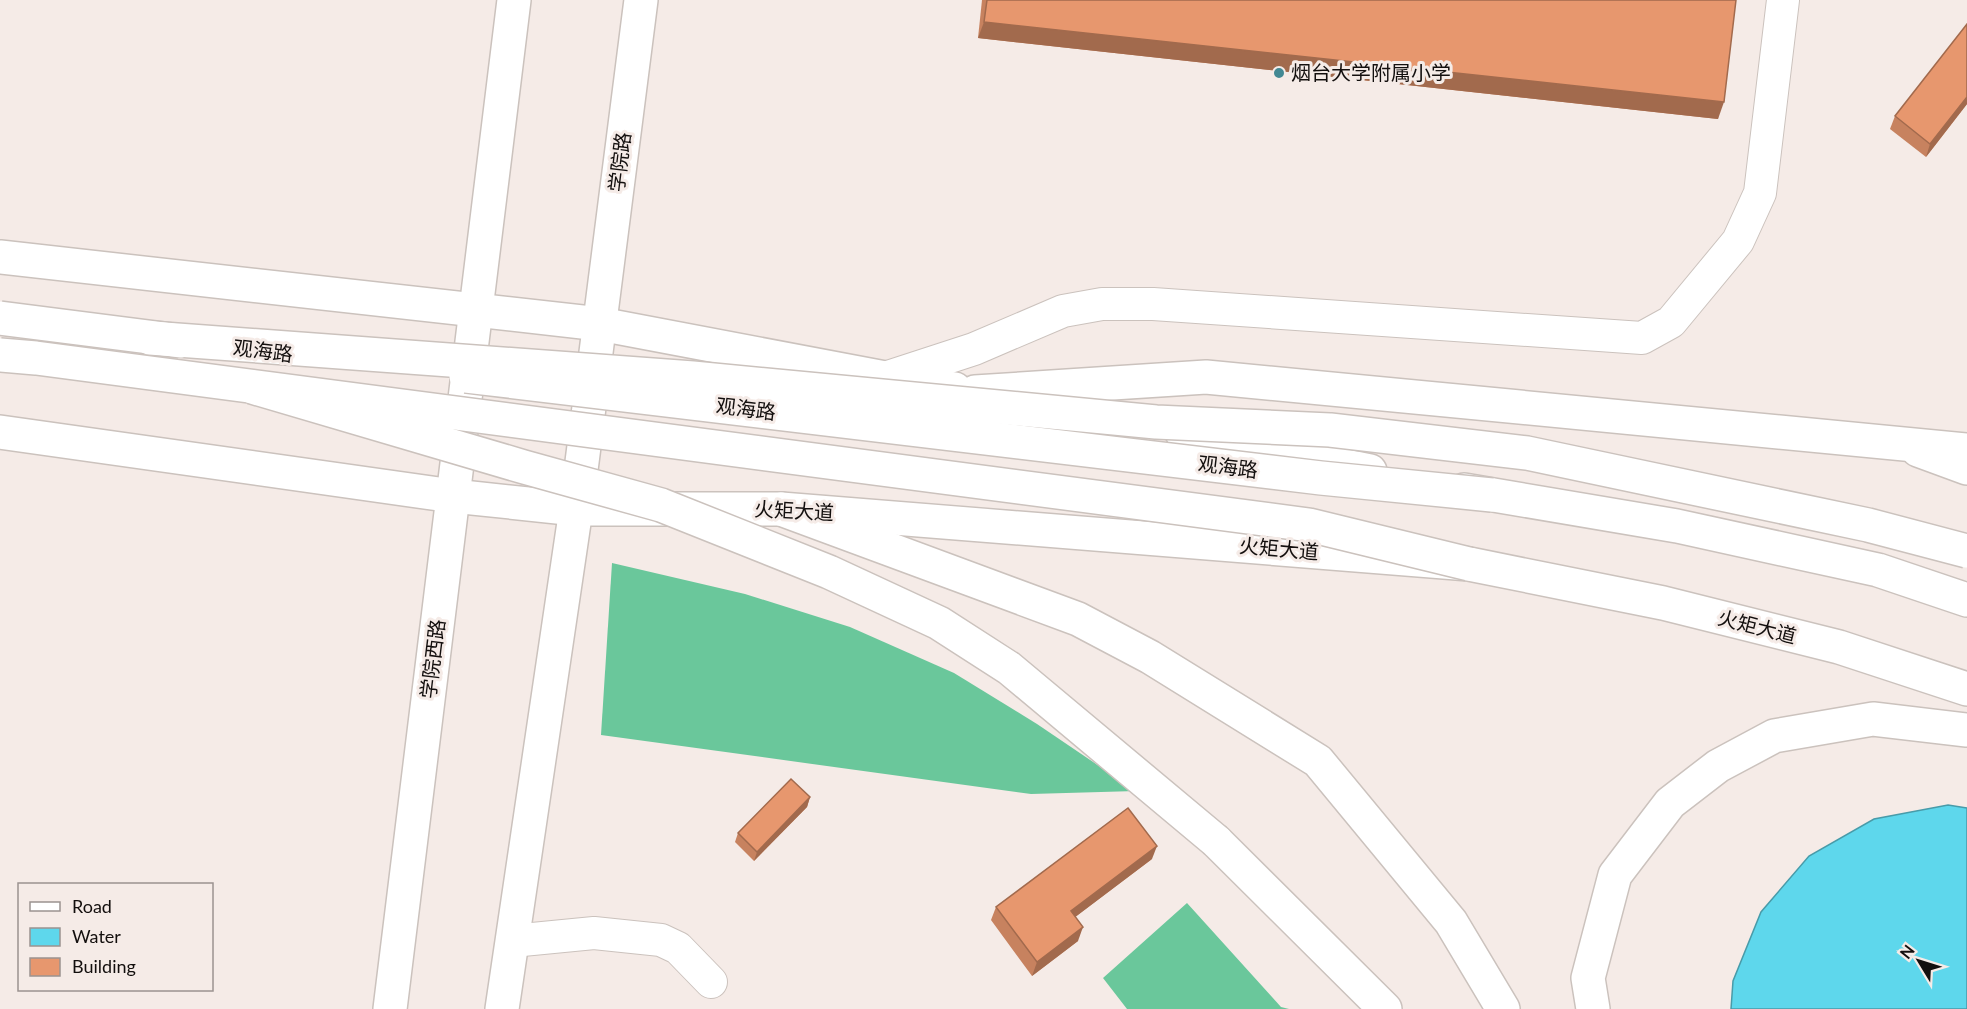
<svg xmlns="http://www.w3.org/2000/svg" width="1967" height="1009" font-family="Lato,'Noto Sans SC',sans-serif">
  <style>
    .forest { fill: #6ac79b }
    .water { fill: #5ed7ec; stroke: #489ba9; stroke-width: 1.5 }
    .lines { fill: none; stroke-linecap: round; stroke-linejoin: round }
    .minor-casing { stroke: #cbc2bd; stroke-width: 34 }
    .major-casing { stroke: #cbc2bd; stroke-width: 36 }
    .highway-casing { stroke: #cbc2bd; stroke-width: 36 }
    .minor { stroke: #fff; stroke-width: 32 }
    .major { stroke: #fff; stroke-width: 33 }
    .highway { stroke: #fff; stroke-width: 33 }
    .major-bridge-casing { stroke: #cbc2bd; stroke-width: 36; stroke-linecap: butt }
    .highway-bridge-casing { stroke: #cbc2bd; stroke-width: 36; stroke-linecap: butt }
    .major-bridge { stroke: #fff; stroke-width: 33 }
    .highway-bridge { stroke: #fff; stroke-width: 33 }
    .wall { fill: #c7825f }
    .shaded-wall { fill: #a26a4d }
    .building { fill: #e7976e; stroke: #a26a4d; stroke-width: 1.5 }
    .poi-dot { fill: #428893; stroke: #f5ebe7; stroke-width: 2 }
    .labels { text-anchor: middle; stroke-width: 6; stroke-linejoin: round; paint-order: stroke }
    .poi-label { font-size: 20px; fill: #130f0e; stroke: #f5ebe7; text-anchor: start }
    .street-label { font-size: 20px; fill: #130f0e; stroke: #f5ebe7 }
  </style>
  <rect width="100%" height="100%" fill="#f5ebe7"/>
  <g class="forest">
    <polygon points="612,563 745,594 850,627 954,673 1037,724 1136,791 1031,794 601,735"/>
    <polygon points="1187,903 1281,1007 1289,1009 1127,1009 1103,978"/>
  </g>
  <polygon class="water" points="1948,805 1967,808 1967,1009 1731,1009 1733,981 1761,912 1809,856 1874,819"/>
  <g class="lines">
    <g class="minor-casing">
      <g id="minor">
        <polyline points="885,378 974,349 1063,311 1102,304 1153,304 1642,338 1671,322 1738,241 1760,193 1783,0"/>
        <polyline points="512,941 594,933 661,940 678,948 711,982"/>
      </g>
    </g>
    <g class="major-casing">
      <g id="major">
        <polyline points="0,257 600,324 885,378 955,389"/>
        <polyline points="0,432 453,496 576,509 781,509 1469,564 1663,603 1839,647 1967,689"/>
        <polyline points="1182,433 1370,471"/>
        <polyline points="1918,450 1967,468"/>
        <polyline points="1464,490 1677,526 1878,570 1967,600"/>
        <polyline points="390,1009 514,0"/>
        <polyline points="502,1009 576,509 641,0"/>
      </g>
    </g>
    <g class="highway-casing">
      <g id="highway">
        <polyline points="975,392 1206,377 1967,450"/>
        <polyline points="781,509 1078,619 1150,657 1318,761 1451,922 1503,1009"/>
        <polyline points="1216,841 1385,1009"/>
        <polyline points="1593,1009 1588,978 1615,875 1670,803 1718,766 1774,736 1873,719 1967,730"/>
      </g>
    </g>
    <use href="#minor" class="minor"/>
    <use href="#major" class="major"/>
    <use href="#highway" class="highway"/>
    <g class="major-bridge-casing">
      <g id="major-bridge">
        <polyline points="0,318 180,341"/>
        <polyline points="0,355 36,358 1309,525 1469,564"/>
        <polyline points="466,376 1321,478 1492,495"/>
      </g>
    </g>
    <g class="highway-bridge-casing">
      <g id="highway-bridge">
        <polyline points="150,338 693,378 1156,422 1330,430 1527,453 1868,525 1967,551"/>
        <polyline points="252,387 524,467 661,505 829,572 939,623 1009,668 1216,841"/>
      </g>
    </g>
    <use href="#major-bridge" class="major-bridge"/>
    <use href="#highway-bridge" class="highway-bridge"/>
  </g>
  <g class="wall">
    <polygon points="982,0 1736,0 1718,119 978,38"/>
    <polygon points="1967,104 1926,157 1890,129 1895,116"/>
    <polygon points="810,797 807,807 754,861 735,842 738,833"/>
    <polygon points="1152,859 1075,917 1078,941 1032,976 991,920 996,907"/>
  </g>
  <g class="shaded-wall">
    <polygon points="984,22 1724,102 1718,119 978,38"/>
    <polygon points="1967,97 1967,104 1926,157 1930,144"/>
    <polygon points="810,797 807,807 754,861 757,852"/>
    <polygon points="1157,846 1152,859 1066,924 1071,911"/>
    <polygon points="1083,927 1078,941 1032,976 1037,962"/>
  </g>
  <g class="building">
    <polygon points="987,0 1736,0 1724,102 984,22"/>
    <polygon points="1967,24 1967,97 1930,144 1895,116"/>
    <polygon points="791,779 810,797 757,852 738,833"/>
    <polygon points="1128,808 1157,846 1071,911 1083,927 1037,962 996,907"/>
  </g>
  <circle class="poi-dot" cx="1279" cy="73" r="6"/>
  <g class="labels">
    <g class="poi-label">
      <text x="1291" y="80">烟台大学附属小学</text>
    </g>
    <g class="street-label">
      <text transform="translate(620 162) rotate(-83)" y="7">学院路</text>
      <text transform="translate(263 351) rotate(7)" y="7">观海路</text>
      <text transform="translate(746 409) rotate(7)" y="7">观海路</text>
      <text transform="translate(1228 467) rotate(7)" y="7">观海路</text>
      <text transform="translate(794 511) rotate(3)" y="7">火矩大道</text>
      <text transform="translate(1279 549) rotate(5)" y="7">火矩大道</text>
      <text transform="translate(1757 627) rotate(14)" y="7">火矩大道</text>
      <text transform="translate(433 659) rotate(-83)" y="7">学院西路</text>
    </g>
  </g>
  <rect x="18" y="883" width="195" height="108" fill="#f5ebe7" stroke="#9b9390" stroke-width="1.5"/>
  <rect x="30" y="902" width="30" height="9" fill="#ffffff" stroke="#9b9390" stroke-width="1.5"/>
  <text x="72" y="913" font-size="18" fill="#130f0e">Road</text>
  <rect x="30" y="928" width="30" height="18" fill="#5ed7ec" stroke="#9b9390" stroke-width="1.5"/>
  <text x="72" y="943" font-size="18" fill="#130f0e">Water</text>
  <rect x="30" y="958" width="30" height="18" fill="#e7976e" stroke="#9b9390" stroke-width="1.5"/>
  <text x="72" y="973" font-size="18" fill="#130f0e">Building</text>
  <g transform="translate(1919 961) rotate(308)" stroke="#f5ebe7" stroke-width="4.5" paint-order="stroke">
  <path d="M0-4.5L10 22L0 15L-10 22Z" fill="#130f0e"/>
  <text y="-9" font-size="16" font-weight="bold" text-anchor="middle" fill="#130f0e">N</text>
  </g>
</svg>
